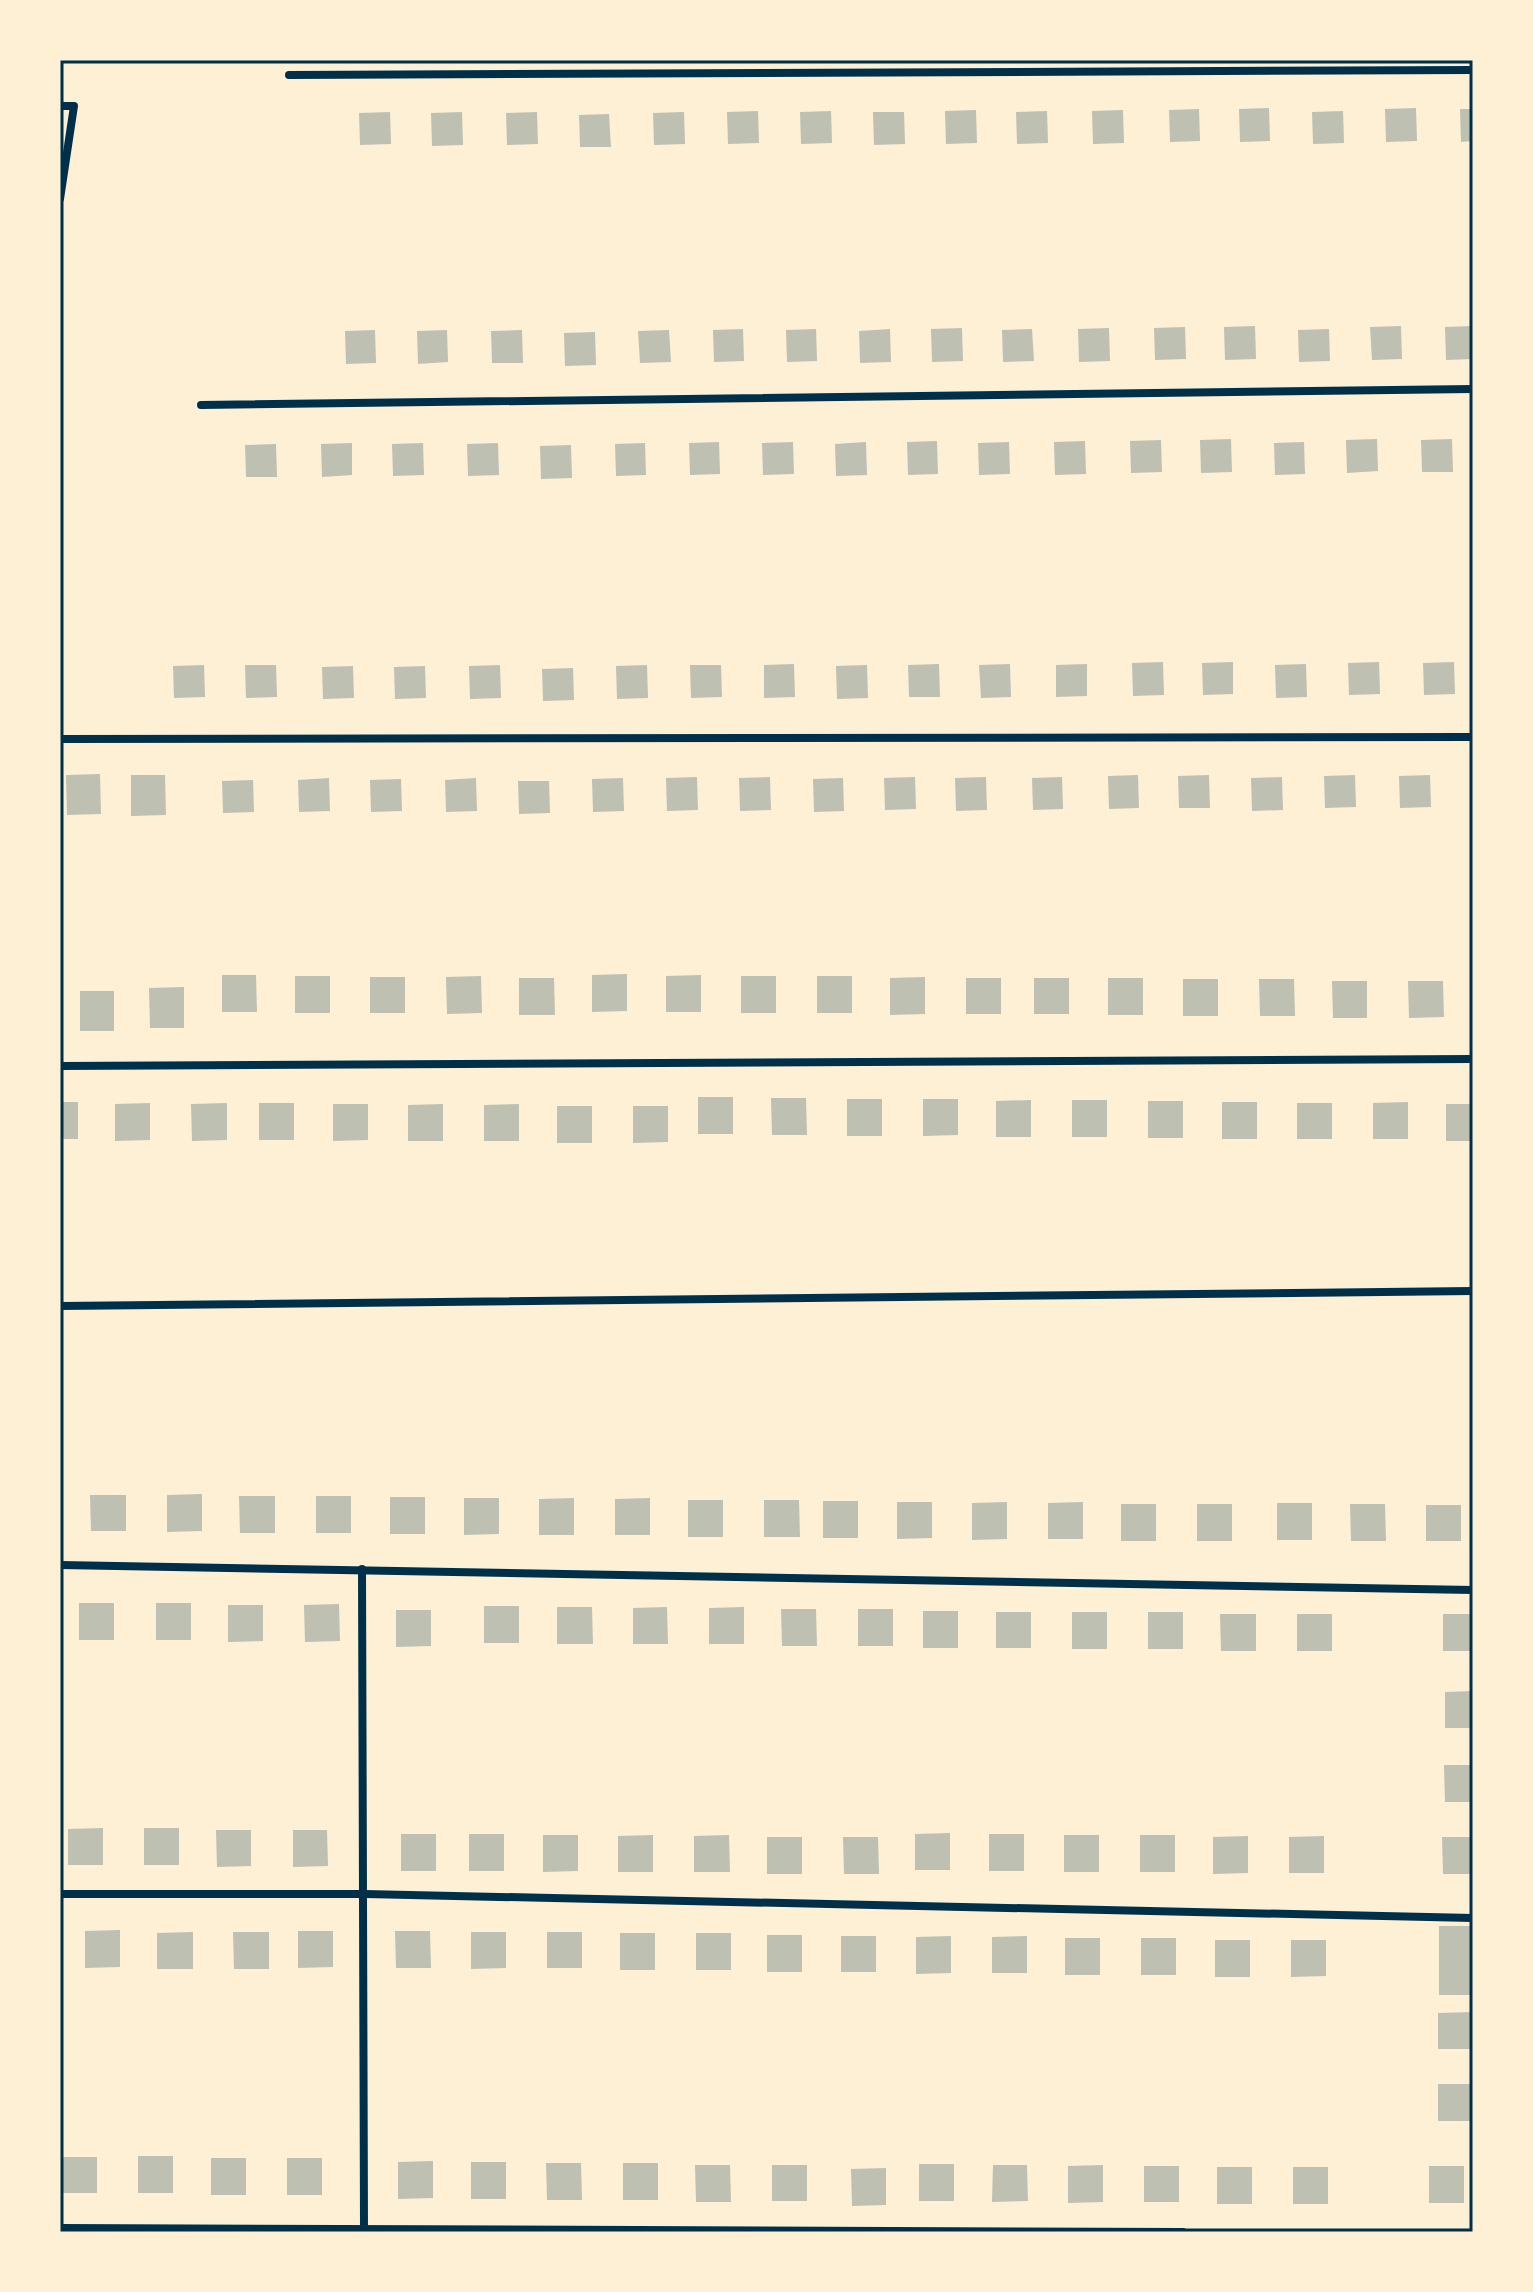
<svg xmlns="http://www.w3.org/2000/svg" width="1533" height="2292" font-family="Overpass,sans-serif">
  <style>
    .building { fill: #bec0b2 }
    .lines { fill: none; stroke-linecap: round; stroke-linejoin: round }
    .minor { stroke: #003049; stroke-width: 8 }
    .neatline { fill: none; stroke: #003049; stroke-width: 3 }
  </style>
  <rect width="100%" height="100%" fill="#fdf0d5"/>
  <g class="building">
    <polygon points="1269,108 1270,141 1240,142 1239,109"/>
    <polygon points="1416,108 1417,141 1386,142 1385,109"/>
    <polygon points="1199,109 1200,141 1170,142 1169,110"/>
    <polygon points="1460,109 1473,109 1473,141 1461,142"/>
    <polygon points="976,110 977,143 946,144 945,111"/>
    <polygon points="1123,110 1124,143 1093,144 1092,111"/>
    <polygon points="758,111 759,143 728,144 727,112"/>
    <polygon points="831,111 832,143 801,144 800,112"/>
    <polygon points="1047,111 1048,143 1017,144 1016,112"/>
    <polygon points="1343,111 1344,143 1313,144 1312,112"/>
    <polygon points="390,112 391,144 360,145 359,113"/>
    <polygon points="462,112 463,145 432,146 431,113"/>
    <polygon points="537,112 538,144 507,145 506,113"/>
    <polygon points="684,112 685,144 654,145 653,113"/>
    <polygon points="873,112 904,112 905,144 874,145"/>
    <polygon points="609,114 611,147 580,147 579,115"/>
    <polygon points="1255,326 1256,359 1225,360 1224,327"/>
    <polygon points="1401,326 1402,359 1372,360 1370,327"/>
    <polygon points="1473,326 1473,359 1446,360 1445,327"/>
    <polygon points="1185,327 1186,359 1155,360 1154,328"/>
    <polygon points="962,328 963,361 932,362 931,329"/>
    <polygon points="1109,328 1110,361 1079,362 1078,329"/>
    <polygon points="743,329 744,361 714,362 713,330"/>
    <polygon points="816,329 817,361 787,362 786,330"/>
    <polygon points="890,329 891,362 860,363 859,331"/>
    <polygon points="1032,329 1034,361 1003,362 1002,330"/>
    <polygon points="1329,329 1330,361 1299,362 1298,330"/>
    <polygon points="375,330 376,363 346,364 345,331"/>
    <polygon points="447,330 448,362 418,364 417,331"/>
    <polygon points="522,330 523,363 492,363 491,331"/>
    <polygon points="669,330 671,362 640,363 638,331"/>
    <polygon points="595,332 596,365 565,366 564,333"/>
    <polygon points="1231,439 1232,472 1201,473 1200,440"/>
    <polygon points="1377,439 1378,471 1347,473 1346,440"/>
    <polygon points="1452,439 1453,472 1422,472 1421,440"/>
    <polygon points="1161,440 1162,472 1131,473 1130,441"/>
    <polygon points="937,441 938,474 908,475 907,442"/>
    <polygon points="1085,441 1086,474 1055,475 1054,442"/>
    <polygon points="719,442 720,474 690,475 689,443"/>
    <polygon points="793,442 794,474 763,475 762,443"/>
    <polygon points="866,442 867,475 836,476 835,444"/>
    <polygon points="1009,442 1010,474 979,475 978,443"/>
    <polygon points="1304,442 1305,474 1275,475 1274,443"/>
    <polygon points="352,443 352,475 322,477 321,444"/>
    <polygon points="423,443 424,475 393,476 392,444"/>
    <polygon points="498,443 499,475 468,476 467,444"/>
    <polygon points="645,443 646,475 616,476 615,444"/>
    <polygon points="276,444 277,477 246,477 245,445"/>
    <polygon points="571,445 572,478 541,479 540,446"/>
    <polygon points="1163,662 1164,695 1133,696 1132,663"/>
    <polygon points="1233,662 1233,694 1203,695 1202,663"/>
    <polygon points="1379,662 1380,694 1349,695 1348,663"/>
    <polygon points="1454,662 1455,694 1424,695 1423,663"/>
    <polygon points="794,664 795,697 764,698 764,665"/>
    <polygon points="939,664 940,697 909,697 908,665"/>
    <polygon points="1010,664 1011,697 981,698 979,665"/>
    <polygon points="1087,664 1087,696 1056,697 1056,665"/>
    <polygon points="1306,664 1307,697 1276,698 1275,665"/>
    <polygon points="204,665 205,697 174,698 173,666"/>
    <polygon points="245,665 276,665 277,697 246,698"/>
    <polygon points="500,665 501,698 470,699 469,666"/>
    <polygon points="647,665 648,698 617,699 616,666"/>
    <polygon points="690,665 721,665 722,697 691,698"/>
    <polygon points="867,665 868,698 837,699 836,666"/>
    <polygon points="353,666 354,698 323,699 322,667"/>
    <polygon points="425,666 426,698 395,699 394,667"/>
    <polygon points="573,668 574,700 543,701 542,669"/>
    <polygon points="100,774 101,814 67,815 66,775"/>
    <polygon points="131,775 165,775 166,815 131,816"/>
    <polygon points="1138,775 1139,808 1109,809 1108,776"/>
    <polygon points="1209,775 1210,808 1179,808 1178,776"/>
    <polygon points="1355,775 1356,807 1325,808 1324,776"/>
    <polygon points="1430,775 1431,807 1400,808 1399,776"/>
    <polygon points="697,777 698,810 667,811 666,778"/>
    <polygon points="770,777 771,810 740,811 739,778"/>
    <polygon points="915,777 916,809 885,810 884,778"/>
    <polygon points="986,777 987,810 956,811 955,778"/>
    <polygon points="1062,777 1063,809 1033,810 1032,778"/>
    <polygon points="1282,777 1283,810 1252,811 1251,778"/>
    <polygon points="329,778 330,811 299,812 298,780"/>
    <polygon points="476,778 477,811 446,812 445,780"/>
    <polygon points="623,778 624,811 593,812 592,779"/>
    <polygon points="843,778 844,811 814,812 813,779"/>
    <polygon points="401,779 402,811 371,812 370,780"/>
    <polygon points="253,780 254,812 223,813 222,781"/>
    <polygon points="518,781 549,781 550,813 519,814"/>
    <polygon points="627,974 627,1011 592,1012 592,975"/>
    <polygon points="222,975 256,975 257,1012 222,1012"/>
    <polygon points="701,975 701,1012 666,1012 666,976"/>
    <rect x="295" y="976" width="35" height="37"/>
    <polygon points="481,976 482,1013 447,1014 446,977"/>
    <rect x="741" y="976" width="35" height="37"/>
    <rect x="817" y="976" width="35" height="37"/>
    <rect x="370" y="977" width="35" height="36"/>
    <polygon points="925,977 925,1014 890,1015 890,978"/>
    <polygon points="519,978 554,978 555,1015 519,1015"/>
    <rect x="966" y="978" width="35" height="36"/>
    <rect x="1034" y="978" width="35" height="36"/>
    <rect x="1108" y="978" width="35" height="37"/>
    <rect x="1183" y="979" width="35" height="37"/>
    <polygon points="1259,979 1294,979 1295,1016 1260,1016"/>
    <polygon points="1332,981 1367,981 1367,1018 1333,1018"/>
    <polygon points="1408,981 1443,981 1444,1017 1409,1018"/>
    <polygon points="184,987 184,1028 150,1028 149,988"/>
    <rect x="80" y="991" width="34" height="40"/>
    <rect x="698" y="1097" width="35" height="37"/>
    <polygon points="771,1098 806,1098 807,1135 772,1135"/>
    <rect x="847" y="1099" width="35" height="37"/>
    <polygon points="923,1099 958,1099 958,1135 923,1136"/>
    <polygon points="1031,1100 1031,1137 996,1137 996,1101"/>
    <rect x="1072" y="1100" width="35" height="37"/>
    <rect x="1148" y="1101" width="35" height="37"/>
    <rect x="60" y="1102" width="18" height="37"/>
    <rect x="1222" y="1102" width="35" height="37"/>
    <polygon points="1408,1102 1408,1139 1373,1139 1373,1103"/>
    <polygon points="150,1103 150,1140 115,1141 115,1104"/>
    <polygon points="227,1103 227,1140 192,1141 191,1104"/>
    <rect x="259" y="1103" width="35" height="37"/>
    <rect x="1297" y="1103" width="35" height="36"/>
    <polygon points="333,1104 368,1104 368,1140 333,1141"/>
    <polygon points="443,1104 443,1141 408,1141 408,1105"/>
    <polygon points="519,1104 519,1141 484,1141 484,1105"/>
    <rect x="1446" y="1104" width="27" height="37"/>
    <rect x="557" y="1106" width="35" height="37"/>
    <polygon points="633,1106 668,1106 668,1142 633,1143"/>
    <polygon points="202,1494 202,1531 167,1532 167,1495"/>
    <polygon points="90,1495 126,1495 126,1531 91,1531"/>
    <polygon points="239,1496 275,1496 275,1533 240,1533"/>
    <rect x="316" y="1496" width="35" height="37"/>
    <rect x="390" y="1497" width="35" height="37"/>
    <polygon points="464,1498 499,1498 499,1534 464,1535"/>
    <polygon points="574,1498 574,1535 539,1535 539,1499"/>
    <polygon points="650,1498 650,1535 615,1535 615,1499"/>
    <rect x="688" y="1500" width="35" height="37"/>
    <polygon points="764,1500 799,1500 800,1537 764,1537"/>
    <rect x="823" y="1501" width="35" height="37"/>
    <polygon points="897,1502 932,1502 932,1538 897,1539"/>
    <polygon points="1007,1502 1007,1539 972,1540 972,1503"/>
    <polygon points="1083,1502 1083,1539 1048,1539 1048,1503"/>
    <rect x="1277" y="1503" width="35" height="37"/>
    <rect x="1121" y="1504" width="35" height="37"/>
    <rect x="1197" y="1504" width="35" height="37"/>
    <polygon points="1350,1504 1385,1504 1386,1541 1351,1541"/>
    <rect x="1426" y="1505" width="35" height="36"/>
    <rect x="79" y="1603" width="35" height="37"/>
    <rect x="156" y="1603" width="35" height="37"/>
    <polygon points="339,1604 340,1641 305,1642 304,1605"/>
    <polygon points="228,1605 263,1605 263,1641 228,1642"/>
    <rect x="484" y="1606" width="35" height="37"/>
    <polygon points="557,1607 592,1607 593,1644 557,1644"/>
    <polygon points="667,1607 668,1644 633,1644 633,1608"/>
    <polygon points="744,1607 744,1644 709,1644 709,1608"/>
    <polygon points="781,1609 816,1609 817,1646 782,1646"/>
    <rect x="858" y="1609" width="35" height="37"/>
    <polygon points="396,1610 431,1610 431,1646 396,1647"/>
    <rect x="923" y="1611" width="35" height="37"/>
    <rect x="996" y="1612" width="35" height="36"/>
    <rect x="1072" y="1612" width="35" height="37"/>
    <rect x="1148" y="1612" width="35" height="37"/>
    <polygon points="1220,1614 1256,1614 1256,1651 1221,1651"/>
    <rect x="1297" y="1614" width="35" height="37"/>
    <rect x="1443" y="1614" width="30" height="37"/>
    <polygon points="1473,1691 1473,1728 1445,1728 1445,1692"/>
    <polygon points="1444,1765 1473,1765 1473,1802 1445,1802"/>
    <polygon points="103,1828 103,1865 68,1865 68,1829"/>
    <rect x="144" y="1828" width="35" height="37"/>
    <polygon points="216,1830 251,1830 251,1866 217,1867"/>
    <polygon points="293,1830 327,1830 328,1866 293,1867"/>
    <polygon points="950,1833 950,1870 915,1870 915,1834"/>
    <rect x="401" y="1834" width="35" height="37"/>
    <rect x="469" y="1834" width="35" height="37"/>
    <rect x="989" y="1834" width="35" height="37"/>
    <polygon points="543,1835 578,1835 578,1871 543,1872"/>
    <polygon points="653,1835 653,1872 618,1872 618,1836"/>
    <polygon points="729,1835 730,1872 694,1872 694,1836"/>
    <rect x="1064" y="1835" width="35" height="37"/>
    <rect x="1140" y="1835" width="35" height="37"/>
    <polygon points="1248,1836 1248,1873 1213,1874 1213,1837"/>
    <polygon points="1324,1836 1324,1873 1289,1873 1289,1837"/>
    <rect x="767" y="1837" width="35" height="37"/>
    <polygon points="843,1837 878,1837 879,1874 844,1874"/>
    <polygon points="1442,1837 1473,1837 1473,1874 1443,1874"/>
    <rect x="1439" y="1926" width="34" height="69"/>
    <polygon points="120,1930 120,1967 85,1968 85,1931"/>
    <polygon points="298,1931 333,1931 333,1967 298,1968"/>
    <polygon points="395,1931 430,1931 431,1968 396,1968"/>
    <polygon points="193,1932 193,1969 157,1969 157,1933"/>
    <polygon points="233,1932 269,1932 269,1969 234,1969"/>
    <polygon points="471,1932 506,1932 506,1968 471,1969"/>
    <rect x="547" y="1932" width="35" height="36"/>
    <rect x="620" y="1933" width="35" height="37"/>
    <rect x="696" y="1933" width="35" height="37"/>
    <rect x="767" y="1935" width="35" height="37"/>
    <rect x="841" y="1936" width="35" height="36"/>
    <polygon points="951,1936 951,1973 916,1974 916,1937"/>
    <polygon points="1027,1936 1027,1973 992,1973 992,1937"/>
    <rect x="1065" y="1938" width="35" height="37"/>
    <rect x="1141" y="1938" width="35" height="37"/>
    <rect x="1215" y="1940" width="35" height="37"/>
    <polygon points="1291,1940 1326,1940 1326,1976 1291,1977"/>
    <polygon points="1473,2012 1473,2049 1438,2049 1438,2013"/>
    <rect x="1438" y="2084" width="35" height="37"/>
    <rect x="138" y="2156" width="35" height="37"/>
    <rect x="62" y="2157" width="35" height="36"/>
    <rect x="211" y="2158" width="35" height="37"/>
    <rect x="287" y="2158" width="35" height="37"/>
    <polygon points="433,2161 433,2198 398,2199 398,2162"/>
    <rect x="471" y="2162" width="35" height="37"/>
    <polygon points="546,2163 581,2163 582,2200 547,2200"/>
    <rect x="623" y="2163" width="35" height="37"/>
    <rect x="919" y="2164" width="35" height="37"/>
    <polygon points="695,2165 730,2165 731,2202 696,2202"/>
    <rect x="772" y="2165" width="35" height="36"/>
    <polygon points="993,2165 1027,2165 1028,2201 992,2202"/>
    <polygon points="1103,2165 1103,2202 1068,2203 1068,2166"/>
    <rect x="1144" y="2166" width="35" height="36"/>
    <rect x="1429" y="2166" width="35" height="37"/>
    <rect x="1217" y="2167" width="35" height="37"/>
    <rect x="1293" y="2167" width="35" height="37"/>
    <polygon points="886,2168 886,2205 852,2206 851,2169"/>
  </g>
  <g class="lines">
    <g class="minor">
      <polyline points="289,75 1473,70"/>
      <polyline points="60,106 74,106 60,199"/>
      <polyline points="201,405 1473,389"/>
      <polyline points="60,739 1473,737"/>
      <polyline points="60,1066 1473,1059"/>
      <polyline points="60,1306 1473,1291"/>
      <polyline points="60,1565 1473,1590"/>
      <polyline points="362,1569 364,2227"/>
      <polyline points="60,1894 365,1894 1473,1918"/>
      <polyline points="60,2228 1183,2232"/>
    </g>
  </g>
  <rect width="1533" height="2292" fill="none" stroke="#fdf0d5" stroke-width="124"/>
  <rect x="62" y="62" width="1409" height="2168" class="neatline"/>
</svg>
